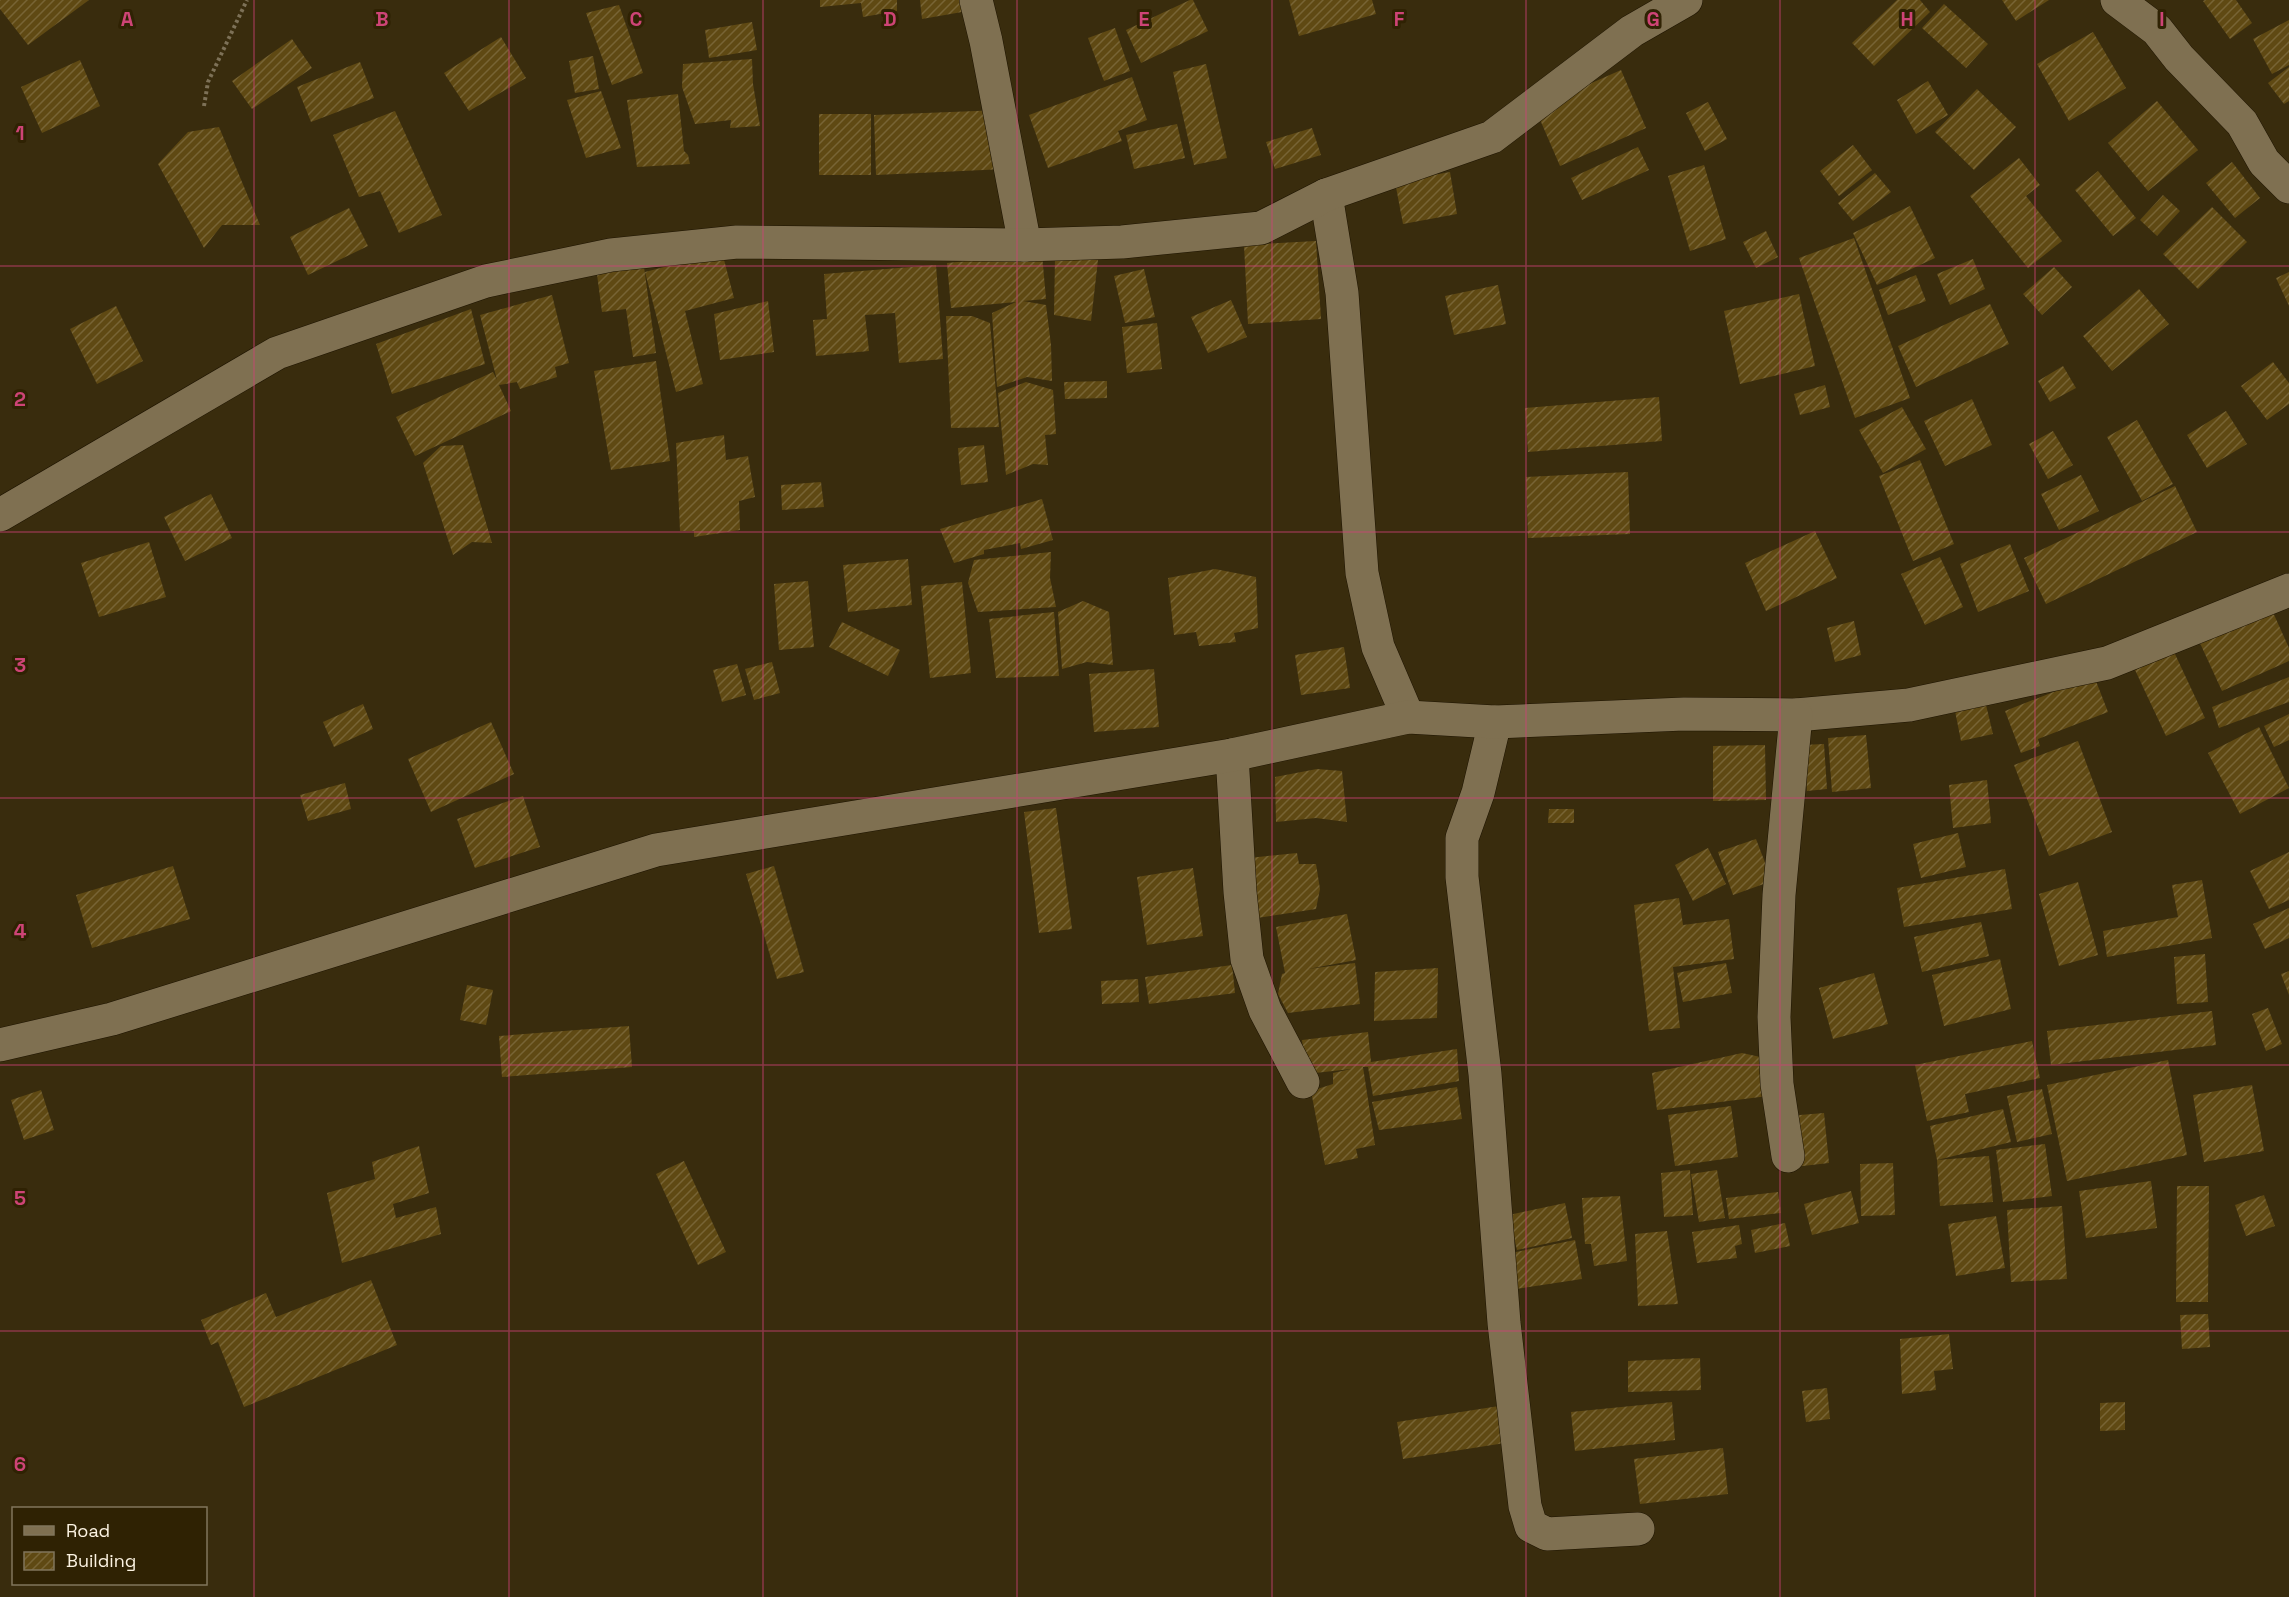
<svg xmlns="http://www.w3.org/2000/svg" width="2289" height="1597" font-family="'Space Grotesk',sans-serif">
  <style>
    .building { fill: url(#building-hatch) }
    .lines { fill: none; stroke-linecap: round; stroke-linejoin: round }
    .street-casing { stroke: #1e1401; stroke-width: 34 }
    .path { stroke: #7d7157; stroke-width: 4; stroke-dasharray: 3 3; stroke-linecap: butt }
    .street { stroke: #7f7051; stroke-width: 33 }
    .grid { fill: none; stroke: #ce4476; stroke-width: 1.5; stroke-opacity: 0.55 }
    .grid-label { font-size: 20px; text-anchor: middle; font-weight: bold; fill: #ce4476; stroke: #2f2203; stroke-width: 6; stroke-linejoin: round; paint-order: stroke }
  </style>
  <defs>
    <pattern id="building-hatch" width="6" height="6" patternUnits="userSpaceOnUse" patternTransform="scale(1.5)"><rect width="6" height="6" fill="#5f4913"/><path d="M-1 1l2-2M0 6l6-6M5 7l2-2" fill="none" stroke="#776435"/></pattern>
  </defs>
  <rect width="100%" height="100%" fill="#392c0d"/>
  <g class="building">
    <polygon points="0,0 89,0 28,45 0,9"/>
    <polygon points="820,0 897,0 897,11 863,17 861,3 820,7"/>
    <polygon points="920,0 960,0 962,12 922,19"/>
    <polygon points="1190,0 1193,0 1208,31 1141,63 1126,30"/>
    <polygon points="1289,0 1372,0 1376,14 1299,36"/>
    <polygon points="1897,0 1920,0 1930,12 1874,66 1852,43"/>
    <polygon points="2002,0 2049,0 2016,21"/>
    <polygon points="2205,0 2236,0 2252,23 2230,39 2203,1"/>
    <polygon points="1944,4 1988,44 1966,68 1922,28"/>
    <polygon points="619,5 643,73 612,85 586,13"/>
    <polygon points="2289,20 2289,65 2272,74 2253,39"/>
    <polygon points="752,22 757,50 709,58 705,30"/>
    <polygon points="1115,28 1130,71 1104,81 1088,38"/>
    <polygon points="2093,32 2126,88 2069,121 2037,64"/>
    <polygon points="501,37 526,78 469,111 444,73"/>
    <polygon points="292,39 312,68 252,109 232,81"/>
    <polygon points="593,56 599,89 575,93 569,61"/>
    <polygon points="752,59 753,84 760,126 730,128 731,120 695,124 682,87 683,64"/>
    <polygon points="80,60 100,106 42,133 21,87"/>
    <polygon points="360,62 374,98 311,122 297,87"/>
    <polygon points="1206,64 1227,158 1194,165 1173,72"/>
    <polygon points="2289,67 2289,101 2284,104 2268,83"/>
    <polygon points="1621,70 1646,128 1560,166 1535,108"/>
    <polygon points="1132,77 1147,120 1118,131 1122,141 1048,168 1029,115"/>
    <polygon points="1928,81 1948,115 1916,134 1897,100"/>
    <polygon points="1977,89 2016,127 1974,170 1935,132"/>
    <polygon points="601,91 621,148 586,158 567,100"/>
    <polygon points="678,94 684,151 688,155 690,164 637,167 627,100"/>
    <polygon points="2157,101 2198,150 2148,191 2108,143"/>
    <polygon points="1708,102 1727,139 1705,151 1686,113"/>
    <polygon points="1002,110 1005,169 876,175 874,115"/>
    <polygon points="395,111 442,215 399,233 380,191 359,197 333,135"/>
    <rect x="819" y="114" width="52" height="61"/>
    <polygon points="1177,124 1185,158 1134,169 1126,135"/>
    <polygon points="219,127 260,225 222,225 204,248 158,164 188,132"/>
    <polygon points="1312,128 1321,155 1275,169 1266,142"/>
    <polygon points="1853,145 1872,170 1839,196 1820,171"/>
    <polygon points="1638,147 1649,170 1582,200 1571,178"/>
    <polygon points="2019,158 2040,185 2026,196 2062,241 2028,268 1970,196"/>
    <polygon points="2232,162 2260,198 2235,218 2206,183"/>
    <polygon points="1704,165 1726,239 1690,251 1668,176"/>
    <polygon points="2098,171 2136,218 2113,236 2075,190"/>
    <polygon points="1450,172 1457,214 1403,224 1395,182"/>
    <polygon points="1875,173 1891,192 1853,221 1838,203"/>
    <polygon points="2163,195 2180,211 2157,236 2140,220"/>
    <polygon points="1910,206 1935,258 1877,285 1853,233"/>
    <polygon points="2212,207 2247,242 2198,289 2163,254"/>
    <polygon points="349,208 368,246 308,275 290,237"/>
    <polygon points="1766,231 1778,257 1756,268 1743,242"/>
    <polygon points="1854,238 1910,398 1855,418 1799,258"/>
    <polygon points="1316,241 1321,319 1248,324 1244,245"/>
    <polygon points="722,252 734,298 685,311 703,384 676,392 645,272"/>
    <polygon points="1042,254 1046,299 1023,301 1046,305 1051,345 1052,381 1027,377 997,387 992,313 1016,302 951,308 947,263"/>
    <polygon points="1055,258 1098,260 1091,321 1054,315"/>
    <polygon points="1973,259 1985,289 1950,305 1937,274"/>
    <polygon points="643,260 656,353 633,357 626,309 602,312 596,267"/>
    <polygon points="936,265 943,359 899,363 895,313 865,315 869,351 816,356 813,320 827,319 824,274"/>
    <polygon points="2054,267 2072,287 2042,315 2023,294"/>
    <polygon points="1144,269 1155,317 1125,323 1114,276"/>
    <polygon points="2289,272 2289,306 2276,278"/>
    <polygon points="1916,275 1926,301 1888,315 1879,290"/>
    <polygon points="1498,285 1506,324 1454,335 1445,296"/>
    <polygon points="2139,289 2169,324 2112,371 2083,336"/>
    <polygon points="1799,294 1815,366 1740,384 1724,311"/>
    <polygon points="552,295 569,363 555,367 557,377 520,389 517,382 499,385 511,411 415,456 396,417 493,372 497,380 480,315"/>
    <polygon points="1231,300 1247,337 1208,353 1191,317"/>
    <polygon points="768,301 774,352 720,360 714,314"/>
    <polygon points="1990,304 2009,344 1916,387 1898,346"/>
    <polygon points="116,306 143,361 97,384 70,329"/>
    <polygon points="471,309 485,364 392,394 376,344"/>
    <polygon points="946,316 972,316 990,323 999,427 951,428"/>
    <polygon points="1157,323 1162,369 1127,373 1122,327"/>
    <polygon points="656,361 670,461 611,470 594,371"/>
    <polygon points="2273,362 2289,383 2289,404 2267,420 2241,386"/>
    <polygon points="2063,366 2076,388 2050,402 2038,381"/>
    <polygon points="1107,381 1107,398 1065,399 1064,382"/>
    <polygon points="1026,382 1053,390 1056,434 1045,435 1048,465 1033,464 1006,475 998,393"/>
    <polygon points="1825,385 1830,407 1800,415 1794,394"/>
    <polygon points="1659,397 1662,441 1528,452 1525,408"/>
    <polygon points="1972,399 1992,445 1945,466 1924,421"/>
    <polygon points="1902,407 1926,449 1883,473 1859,430"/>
    <polygon points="2226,411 2247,444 2207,468 2187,435"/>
    <polygon points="2137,420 2173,484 2142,501 2107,437"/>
    <polygon points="2053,431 2073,465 2048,479 2029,444"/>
    <polygon points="724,435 726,460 748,456 755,497 739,501 740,530 694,537 694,531 680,531 676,443"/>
    <polygon points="463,445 492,543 472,542 453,555 423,463 441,446"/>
    <polygon points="984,445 988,482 961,485 958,448"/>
    <polygon points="1920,460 1954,544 1913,561 1879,476"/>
    <polygon points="1628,472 1630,534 1528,538 1526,477"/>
    <polygon points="2081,475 2099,511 2059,530 2041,494"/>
    <polygon points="821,482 824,507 782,510 781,485"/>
    <polygon points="2175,486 2197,532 2046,604 2024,558"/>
    <polygon points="211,494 232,538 185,561 164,517"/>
    <polygon points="1042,499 1053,540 1021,549 1020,543 984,550 984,554 954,563 940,529"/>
    <polygon points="1815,531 1837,578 1766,611 1745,563"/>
    <polygon points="149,542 166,597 99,617 81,563"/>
    <polygon points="2010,544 2029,591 1978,612 1960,564"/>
    <polygon points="1051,552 1050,578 1056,607 978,612 968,583 974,560"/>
    <polygon points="1940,557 1963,607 1925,625 1901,574"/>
    <polygon points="908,559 912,605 848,612 843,565"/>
    <polygon points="1215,569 1256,577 1258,628 1234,633 1236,642 1199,646 1196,632 1174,635 1168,578"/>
    <polygon points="808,581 814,647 779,650 774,584"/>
    <polygon points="962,582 971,673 930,678 921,586"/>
    <polygon points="1083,601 1109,612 1113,665 1087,662 1062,669 1058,612"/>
    <polygon points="2271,608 2289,648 2289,661 2222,691 2199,641"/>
    <polygon points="1054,612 1059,676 996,678 989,619"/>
    <polygon points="1854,621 1861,655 1835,662 1827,628"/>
    <polygon points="842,622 900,650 888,676 829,647"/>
    <polygon points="1344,647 1350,688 1301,695 1295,655"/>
    <polygon points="2174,652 2205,718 2166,736 2135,670"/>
    <polygon points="772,662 780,693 754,700 745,669"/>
    <polygon points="737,664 746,695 722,702 713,670"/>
    <polygon points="1154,669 1159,727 1094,732 1089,674"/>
    <polygon points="2094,676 2108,712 2038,739 2040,746 2021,753 2005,711"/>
    <polygon points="2289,677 2289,702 2219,728 2212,707"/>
    <polygon points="363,704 373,729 334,747 323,722"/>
    <polygon points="1986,705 1993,734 1961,741 1955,711"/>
    <polygon points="2289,714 2289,740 2274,747 2264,726"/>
    <polygon points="491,722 514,774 431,812 408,759"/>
    <polygon points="2259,727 2289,788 2240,814 2208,753"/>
    <polygon points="1866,735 1871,788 1832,792 1828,738"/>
    <polygon points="2078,741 2112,832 2049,856 2014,765"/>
    <polygon points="1824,744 1827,789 1807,791 1803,745"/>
    <polygon points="1765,745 1766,800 1713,801 1713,746"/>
    <polygon points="1317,769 1342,771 1347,822 1316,818 1276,822 1275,777"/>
    <polygon points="1987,780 1991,823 1953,828 1949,785"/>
    <polygon points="345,783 351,809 308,821 300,795"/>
    <polygon points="523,796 540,847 475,868 457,819"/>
    <polygon points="1056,808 1072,929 1039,933 1024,812"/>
    <polygon points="1549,809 1574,809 1574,823 1548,823"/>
    <polygon points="1958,833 1966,867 1921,878 1913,844"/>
    <polygon points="1756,839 1772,881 1733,895 1718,852"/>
    <polygon points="1708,848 1726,884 1693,901 1675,865"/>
    <polygon points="2289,852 2289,900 2269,909 2250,871"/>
    <polygon points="1297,853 1299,864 1316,864 1320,889 1316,909 1257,918 1249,858"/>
    <polygon points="173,866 190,919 92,948 76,895"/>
    <polygon points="774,866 804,972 777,979 746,874"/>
    <polygon points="1193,868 1203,936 1147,945 1137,877"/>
    <polygon points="2005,869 2012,909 1904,927 1897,888"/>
    <polygon points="2202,880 2212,938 2107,957 2103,931 2178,917 2172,885"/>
    <polygon points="2078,882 2098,955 2059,966 2039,894"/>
    <polygon points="1679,898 1683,925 1729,919 1734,959 1673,967 1680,1028 1649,1031 1634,905"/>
    <polygon points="2289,908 2289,938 2265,949 2253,924"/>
    <polygon points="1347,914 1356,960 1308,969 1355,963 1360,1004 1288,1013 1278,994 1282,974 1285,973 1276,927"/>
    <polygon points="1981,922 1989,956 1922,972 1914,937"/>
    <polygon points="2205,954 2208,1002 2177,1004 2174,957"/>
    <polygon points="2000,959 2011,1009 1944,1026 1932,975"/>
    <polygon points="1726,963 1732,993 1683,1002 1677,973"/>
    <polygon points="1232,965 1235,993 1149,1004 1145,977"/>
    <polygon points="1438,968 1437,1018 1374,1021 1375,972"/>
    <polygon points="2289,971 2289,995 2281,974"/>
    <polygon points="1874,973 1888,1024 1833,1039 1819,988"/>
    <polygon points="1138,979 1139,1002 1102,1004 1101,981"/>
    <polygon points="467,985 493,990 486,1025 460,1020"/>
    <polygon points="2268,1008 2282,1044 2266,1051 2252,1014"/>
    <polygon points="2212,1011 2216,1045 2051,1065 2047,1031"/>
    <polygon points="629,1026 632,1067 502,1077 499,1036"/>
    <polygon points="1368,1032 1371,1062 1457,1049 1459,1081 1373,1096 1368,1067 1363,1067 1375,1145 1356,1149 1358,1158 1325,1165 1311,1091 1333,1084 1333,1073 1351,1069 1306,1074 1302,1040"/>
    <polygon points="2032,1041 2040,1078 1965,1094 1969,1112 1927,1121 1915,1065"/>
    <polygon points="1742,1053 1765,1058 1768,1096 1657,1110 1652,1073"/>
    <polygon points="2168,1060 2187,1155 2067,1181 2047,1085"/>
    <polygon points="2252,1085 2264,1151 2204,1162 2193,1095"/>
    <polygon points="1457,1087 1462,1119 1379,1130 1372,1102"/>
    <polygon points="2042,1089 2052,1134 2017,1142 2007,1096"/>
    <polygon points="41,1090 54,1130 24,1140 11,1100"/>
    <polygon points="1731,1106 1738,1157 1675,1166 1668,1115"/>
    <polygon points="2003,1109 2011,1142 1937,1160 1989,1156 1993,1202 1940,1206 1937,1160 1930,1126"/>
    <polygon points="1824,1113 1829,1163 1794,1167 1788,1116"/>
    <polygon points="2045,1144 2052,1196 2003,1202 1996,1150"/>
    <polygon points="419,1146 429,1193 393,1204 396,1218 436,1207 441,1234 342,1263 327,1193 375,1179 372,1162"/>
    <polygon points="684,1161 726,1252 698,1265 656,1174"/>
    <polygon points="1893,1163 1895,1215 1861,1216 1860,1164"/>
    <polygon points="1690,1170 1693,1215 1664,1217 1661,1173"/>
    <polygon points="1717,1170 1725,1218 1699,1222 1691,1174"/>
    <polygon points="2151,1181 2157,1228 2086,1238 2079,1191"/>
    <polygon points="2177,1186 2209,1186 2208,1302 2176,1302"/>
    <polygon points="1851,1191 1859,1223 1812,1235 1804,1204"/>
    <polygon points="1778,1192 1781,1213 1729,1219 1726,1198"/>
    <polygon points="2264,1195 2275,1226 2246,1236 2235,1205"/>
    <polygon points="1620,1196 1627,1261 1594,1266 1591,1244 1585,1244 1582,1198"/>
    <polygon points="1565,1203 1572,1238 1517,1250 1509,1215"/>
    <polygon points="2062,1206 2067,1279 2011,1282 2007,1210"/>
    <polygon points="1996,1216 2005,1268 1956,1276 1948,1224"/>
    <polygon points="1785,1223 1790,1246 1755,1253 1751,1230"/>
    <polygon points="1739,1225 1742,1244 1735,1246 1737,1258 1697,1263 1692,1232"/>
    <polygon points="1667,1231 1678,1304 1638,1306 1635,1234"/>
    <polygon points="1575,1240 1582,1279 1516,1289 1511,1253"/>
    <polygon points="371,1280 397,1345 244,1407 218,1342 211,1345 201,1320 266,1293 276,1317"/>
    <polygon points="2208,1314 2210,1347 2182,1349 2180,1315"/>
    <polygon points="1949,1334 1953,1369 1934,1371 1936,1390 1902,1394 1900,1339"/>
    <polygon points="1700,1358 1701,1390 1628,1392 1628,1361"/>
    <polygon points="1827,1388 1830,1419 1806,1422 1802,1391"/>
    <polygon points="1672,1402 1675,1440 1575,1451 1571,1412"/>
    <polygon points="2125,1402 2125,1430 2100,1431 2100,1403"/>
    <polygon points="1499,1406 1505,1443 1403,1459 1397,1422"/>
    <polygon points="1723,1448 1728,1494 1640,1504 1634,1459"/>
  </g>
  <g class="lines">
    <g class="street-casing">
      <g id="street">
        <polyline points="976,0 986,41 1025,245"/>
        <polyline points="2117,0 2157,30 2179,58 2242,123 2264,162 2289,187"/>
        <polyline points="1326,195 1342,293 1362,573 1378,647 1408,717"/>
        <polyline points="0,515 277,353 486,281 611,255 737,242 1025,245 1122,242 1261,228 1326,195 1492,137 1632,31 1686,0"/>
        <polyline points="1495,722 1478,793 1462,838 1462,877 1485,1074 1504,1323 1525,1506 1531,1526 1547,1534 1638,1529"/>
        <polyline points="1232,755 1240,892 1247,959 1265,1010 1303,1082"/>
        <polyline points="0,1045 112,1019 656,850 1232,755 1408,717 1495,722 1684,714 1796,715 1909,705 2107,663 2289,590"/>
        <polyline points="1788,1156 1777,1084 1774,1017 1779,895 1796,715"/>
      </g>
    </g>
    <polyline class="path" points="204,106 208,82 247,0"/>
    <use href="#street" class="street"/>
  </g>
  <path class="grid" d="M254,0V1597M509,0V1597M763,0V1597M1017,0V1597M1272,0V1597M1526,0V1597M1780,0V1597M2035,0V1597M0,266H2289M0,532H2289M0,798H2289M0,1065H2289M0,1331H2289"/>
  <g class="grid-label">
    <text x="127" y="26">A</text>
    <text x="382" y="26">B</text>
    <text x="636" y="26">C</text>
    <text x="890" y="26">D</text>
    <text x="1144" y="26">E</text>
    <text x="1399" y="26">F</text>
    <text x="1653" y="26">G</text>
    <text x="1907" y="26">H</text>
    <text x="2162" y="26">I</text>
    <text x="20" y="140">1</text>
    <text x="20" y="406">2</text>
    <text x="20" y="672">3</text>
    <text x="20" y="938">4</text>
    <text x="20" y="1205">5</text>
    <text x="20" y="1471">6</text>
  </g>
  <rect x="12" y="1507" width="195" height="78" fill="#2f2203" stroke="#81765c" stroke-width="1.5"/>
  <rect x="24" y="1526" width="30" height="9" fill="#7f7051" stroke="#81765c" stroke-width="1.5"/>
  <text x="66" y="1537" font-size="18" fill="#fcf3e2">Road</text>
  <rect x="24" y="1552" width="30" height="18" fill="url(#building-hatch)" stroke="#81765c" stroke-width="1.5"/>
  <text x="66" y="1567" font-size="18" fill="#fcf3e2">Building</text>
</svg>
